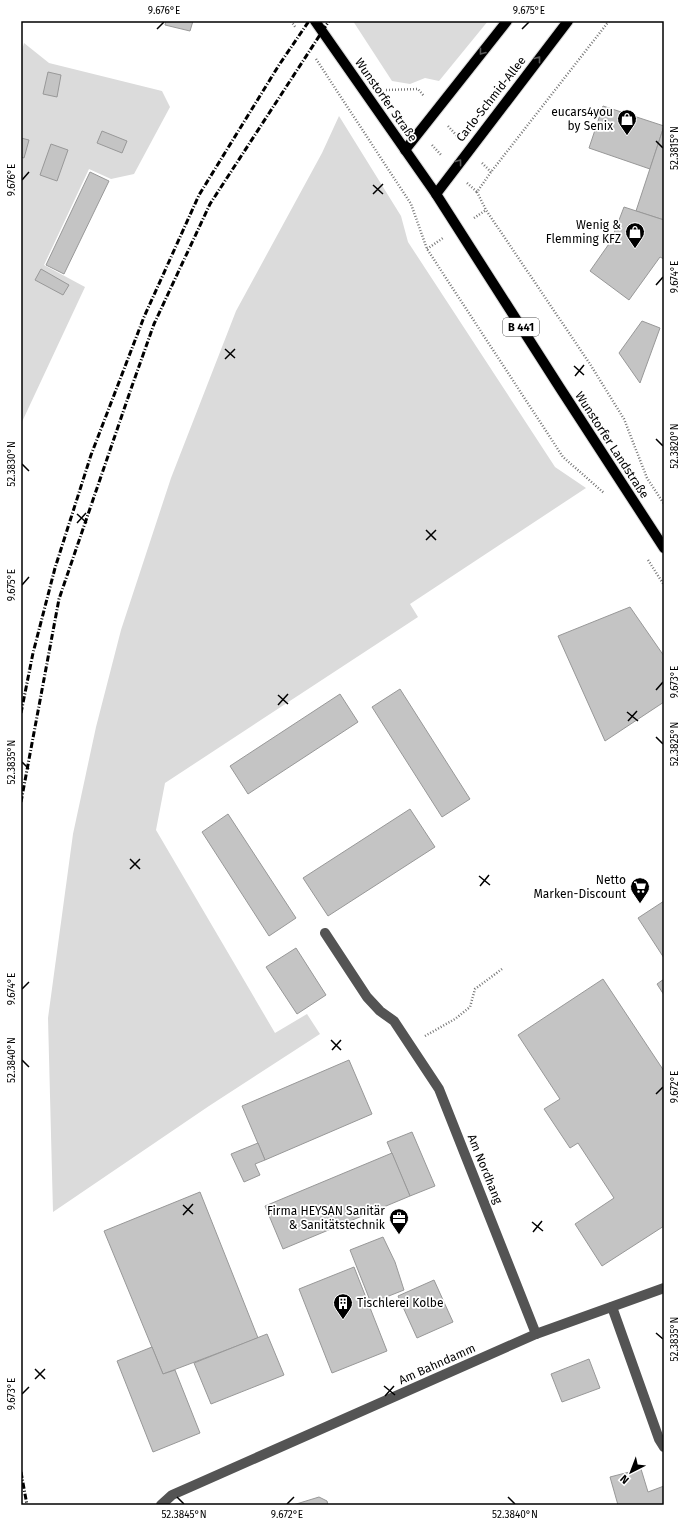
<svg xmlns="http://www.w3.org/2000/svg" width="685" height="1526" font-family="'Fira Sans',sans-serif">
  <style>
    .green { fill: #dbdbdb }
    .building { fill: #c4c4c4; stroke: #989898 }
    .lines { fill: none; stroke-linecap: round; stroke-linejoin: round }
    .major-casing { stroke: #dbdbdb; stroke-width: 12 }
    .path { stroke: #767676; stroke-width: 2.5; stroke-dasharray: 1 2; stroke-linecap: butt }
    .minor { stroke: #545454; stroke-width: 10 }
    .major { stroke: #000; stroke-width: 10 }
    .rail { stroke: #000; stroke-width: 3; stroke-dasharray: 6 2 1 2; stroke-linecap: butt }
    .oneway { stroke: #595959 }
    .ticks { fill: none; stroke: #000; stroke-width: 1.5 }
    .labels { text-anchor: middle; stroke-width: 3.5; stroke-linejoin: round; paint-order: stroke }
    .shield { fill: #fff; stroke: #4c4c4c; stroke-width: 1 }
    .shield-label { font-size: 11px; font-weight: bold; fill: #000 }
    .street-label { font-size: 12px; fill: #000; stroke: #fff }
    .poi-label { font-size: 12px; fill: #000; stroke: #fff; text-anchor: end }
    .neatline { fill: none; stroke: #000; stroke-width: 1.5 }
    .ticks-label { font-size: 10px; text-anchor: middle; fill: #000 }
  </style>
  <rect width="100%" height="100%" fill="#fff"/>
  <g class="green">
    <polygon points="353,21 488,21 439,81 425,78 410,84 392,81"/>
    <polygon points="24,43 49,63 162,91 170,107 134,174 111,179 89,169 44,265 85,287 21,424 21,54"/>
    <polygon points="339,116 401,216 408,242 555,467 586,488 410,604 418,617 165,783 156,830 275,1033 307,1014 320,1034 209,1106 53,1212 48,1018 73,834 96,727 121,630 171,478 236,311 322,153"/>
  </g>
  <g class="building">
    <polygon points="166,21 193,21 190,31 165,25"/>
    <polygon points="48,72 61,75 57,97 43,94"/>
    <polygon points="603,106 664,126 650,169 589,148"/>
    <polygon points="664,126 664,220 636,211"/>
    <polygon points="102,131 127,141 122,153 97,143"/>
    <polygon points="21,138 29,140 24,158 21,157"/>
    <polygon points="51,144 68,150 57,181 40,175"/>
    <polygon points="90,172 109,181 64,274 46,265"/>
    <polygon points="624,207 664,220 664,259 660,257 629,300 590,271 611,241"/>
    <polygon points="41,269 69,285 63,295 35,280"/>
    <polygon points="642,321 660,328 640,383 619,353"/>
    <polygon points="630,607 664,656 664,702 605,741 558,636"/>
    <polygon points="400,689 470,799 442,817 372,707"/>
    <polygon points="340,694 358,722 248,794 230,766"/>
    <polygon points="410,809 435,847 328,916 303,878"/>
    <polygon points="228,814 296,918 269,936 202,832"/>
    <polygon points="664,901 664,958 638,918"/>
    <polygon points="296,948 326,995 297,1014 266,967"/>
    <polygon points="603,979 664,1071 664,1226 602,1266 575,1224 614,1198 578,1143 570,1148 544,1109 560,1099 518,1035"/>
    <polygon points="664,979 664,995 657,984"/>
    <polygon points="349,1060 372,1114 265,1160 242,1106"/>
    <polygon points="412,1132 435,1186 410,1196 387,1142"/>
    <polygon points="258,1143 265,1160 255,1164 260,1175 244,1182 231,1154"/>
    <polygon points="392,1153 410,1196 283,1249 265,1206"/>
    <polygon points="200,1192 258,1338 163,1374 104,1231"/>
    <polygon points="383,1237 395,1262 404,1290 371,1303 350,1250"/>
    <polygon points="354,1267 387,1351 332,1373 299,1289"/>
    <polygon points="434,1280 453,1322 417,1338 398,1296"/>
    <polygon points="267,1334 284,1375 211,1404 194,1363"/>
    <polygon points="152,1347 163,1374 175,1370 200,1433 153,1452 117,1361"/>
    <polygon points="589,1359 600,1388 562,1402 551,1374"/>
    <polygon points="641,1469 648,1492 664,1486 664,1505 618,1505 610,1477"/>
    <polygon points="319,1497 327,1501 328,1505 293,1505"/>
  </g>
  <g class="lines">
    <g class="major-casing">
      <g id="major">
        <polyline points="315,21 436,194 560,388 664,548"/>
        <polyline points="405,150 507,21"/>
        <polyline points="436,194 568,21"/>
      </g>
    </g>
    <g class="path">
      <polyline points="291,21 296,28"/>
      <polyline points="609,21 491,172 477,192 486,210 590,364 624,419 647,478 664,504"/>
      <polyline points="316,59 411,204 427,249 563,457 604,493"/>
      <polyline points="386,90 418,89 424,96"/>
      <polyline points="448,126 457,136"/>
      <polyline points="432,145 442,156"/>
      <polyline points="482,163 491,172"/>
      <polyline points="467,183 477,192"/>
      <polyline points="474,218 486,210"/>
      <polyline points="427,249 443,238"/>
      <polyline points="648,560 664,585"/>
      <polyline points="425,1036 455,1019 470,1007 475,989 502,969"/>
    </g>
    <g class="minor">
      <polyline points="325,933 367,997 380,1011 394,1021 439,1089 536,1334"/>
      <polyline points="612,1307 659,1439 664,1447"/>
      <polyline points="161,1505 172,1495 197,1484 536,1334 664,1288"/>
    </g>
    <use href="#major" class="major"/>
    <g class="rail">
      <polyline points="21,713 33,653 55,568 91,455 144,317 199,195 279,65 309,21"/>
      <polyline points="21,802 59,599 132,386 154,324 210,204 329,21"/>
      <polyline points="21,1472 27,1505"/>
    </g>
  </g>
  <defs><path id="oneway-chevron" d="M-2-3.5L2.5 0L-2 3.5" fill="none" stroke-width="1.6" stroke-linecap="round" stroke-linejoin="round"/></defs>
  <g class="oneway">
    <use href="#oneway-chevron" transform="translate(482 52) rotate(128)"/>
    <use href="#oneway-chevron" transform="translate(538 59) rotate(-52)"/>
    <use href="#oneway-chevron" transform="translate(459 162) rotate(-53)"/>
  </g>
  <path class="ticks" d="M157,29L164,22M522,29L529,22M656,141L663,148M22,180L29,172M373,185L383,194M373,194L383,184M656,285L663,277M225,349L235,358M225,359L235,349M574,366L584,375M575,376L584,365M656,439L663,446M22,464L29,471M77,514L87,523M77,523L86,513M426,530L436,540M426,540L436,530M22,585L29,577M656,690L663,682M278,695L288,704M278,705L288,694M627,712L638,721M628,721L637,711M656,737L663,744M22,762L29,769M130,859L140,869M130,869L140,859M479,876L490,885M480,886L489,875M22,989L29,982M331,1040L341,1050M332,1050L341,1040M22,1060L29,1067M656,1094L663,1087M183,1205L193,1214M183,1215L193,1204M532,1222L543,1231M533,1232L542,1221M656,1333L663,1339M35,1369L45,1379M35,1379L45,1369M384,1386L395,1395M22,1394L29,1387M385,1396L394,1386M177,1497L184,1504M508,1497L515,1504M287,1504L294,1497"/>
  <defs>
    <g id="shop-pin" transform="scale(1)"><path d="M0 17L-7.5 6A9.5 9.5 0 1 1 7.5 6Z" fill="#000" stroke="#fff"/><path d="M-5-2.5h2.3a2.7 3.5 0 0 1 5.4 0H5L5.5 6h-11ZM-1.5-2.5h3a1.5 2.3 0 0 0-3 0Z" fill="#fff"/></g>
    <g id="supermarket-pin" transform="scale(1)"><path d="M0 17L-7.5 6A9.5 9.5 0 1 1 7.5 6Z" fill="#000" stroke="#fff"/><path d="M-6-5.5h2.5l.6 2H6L4.5 2H-2.5L-4.4-4H-6ZM-1.5 3.2a1.3 1.3 0 1 0 .1 0ZM3 3.2a1.3 1.3 0 1 0 .1 0Z" fill="#fff"/></g>
    <g id="office-pin" transform="scale(1)"><path d="M0 17L-7.5 6A9.5 9.5 0 1 1 7.5 6Z" fill="#000" stroke="#fff"/><path d="M-6-3h4V-5.5h4V-3h4V5H-6ZM-1-4.5V-3h2v-1.5ZM-6 0V1H6V0Z" fill="#fff"/></g>
    <g id="building-pin" transform="scale(1)"><path d="M0 17L-7.5 6A9.5 9.5 0 1 1 7.5 6Z" fill="#000" stroke="#fff"/><path d="M-4-6H4V6H1V3H-1V6H-4ZM-2.5-4.3h1.7v1.8h-1.7ZM.8-4.3h1.7v1.8H.8ZM-2.5-1h1.7V.8h-1.7ZM.8-1h1.7V.8H.8Z" fill="#fff"/></g>
  </defs>
  <g fill-rule="evenodd">
    <use href="#shop-pin" x="627" y="119"/>
    <use href="#shop-pin" x="635" y="232"/>
    <use href="#supermarket-pin" x="640" y="887"/>
    <use href="#office-pin" x="399" y="1218"/>
    <use href="#building-pin" x="343" y="1303"/>
  </g>
  <g class="labels">
    <rect class="shield" x="503" y="318" width="36" height="18" rx="3"/>
    <g class="shield-label">
      <text x="521" y="331">B 441</text>
    </g>
    <g class="street-label">
      <text transform="translate(491 99) rotate(-52)" y="4">Carlo-Schmid-Allee</text>
      <text transform="translate(386 100) rotate(55)" y="4">Wunstorfer Straße</text>
      <text transform="translate(612 445) rotate(57)" y="4">Wunstorfer Landstraße</text>
      <text transform="translate(485 1169) rotate(68)" y="4">Am Nordhang</text>
      <text transform="translate(437 1364) rotate(-24)" y="4">Am Bahndamm</text>
    </g>
    <g class="poi-label">
      <text x="613" y="116">eucars4you<tspan x="613" dy="14">by Senix</tspan></text>
      <text x="621" y="229">Wenig &amp;<tspan x="621" dy="14">Flemming KFZ</tspan></text>
      <text x="626" y="884">Netto<tspan x="626" dy="14">Marken-Discount</tspan></text>
      <text x="385" y="1215">Firma HEYSAN Sanitär<tspan x="385" dy="14">&amp; Sanitätstechnik</tspan></text>
      <text x="357" y="1307" text-anchor="start">Tischlerei Kolbe</text>
    </g>
  </g>
  <rect width="685" height="1526" fill="none" stroke="#ffffff" stroke-width="44"/>
  <g transform="translate(631 1472) rotate(222)" stroke="#ffffff" stroke-width="3" paint-order="stroke">
  <path d="M0-3L7 15L0 10L-7 15Z" fill="#000000"/>
  <text y="-6" font-size="11" font-weight="bold" text-anchor="middle" fill="#000000">N</text>
  </g>
  <rect x="22" y="22" width="641" height="1482" class="neatline"/>
  <g class="ticks-label">
    <text x="164" y="14">9.676°E</text>
    <text x="529" y="14">9.675°E</text>
    <text transform="translate(674 148) rotate(-90)" y="4">52.3815°N</text>
    <text transform="translate(11 180) rotate(-90)" y="4">9.676°E</text>
    <text transform="translate(674 277) rotate(-90)" y="4">9.674°E</text>
    <text transform="translate(674 446) rotate(-90)" y="4">52.3820°N</text>
    <text transform="translate(11 464) rotate(-90)" y="4">52.3830°N</text>
    <text transform="translate(11 585) rotate(-90)" y="4">9.675°E</text>
    <text transform="translate(674 682) rotate(-90)" y="4">9.673°E</text>
    <text transform="translate(674 744) rotate(-90)" y="4">52.3825°N</text>
    <text transform="translate(11 762) rotate(-90)" y="4">52.3835°N</text>
    <text transform="translate(11 989) rotate(-90)" y="4">9.674°E</text>
    <text transform="translate(11 1060) rotate(-90)" y="4">52.3840°N</text>
    <text transform="translate(674 1087) rotate(-90)" y="4">9.672°E</text>
    <text transform="translate(674 1339) rotate(-90)" y="4">52.3835°N</text>
    <text transform="translate(11 1394) rotate(-90)" y="4">9.673°E</text>
    <text x="184" y="1518">52.3845°N</text>
    <text x="287" y="1518">9.672°E</text>
    <text x="515" y="1518">52.3840°N</text>
  </g>
</svg>
